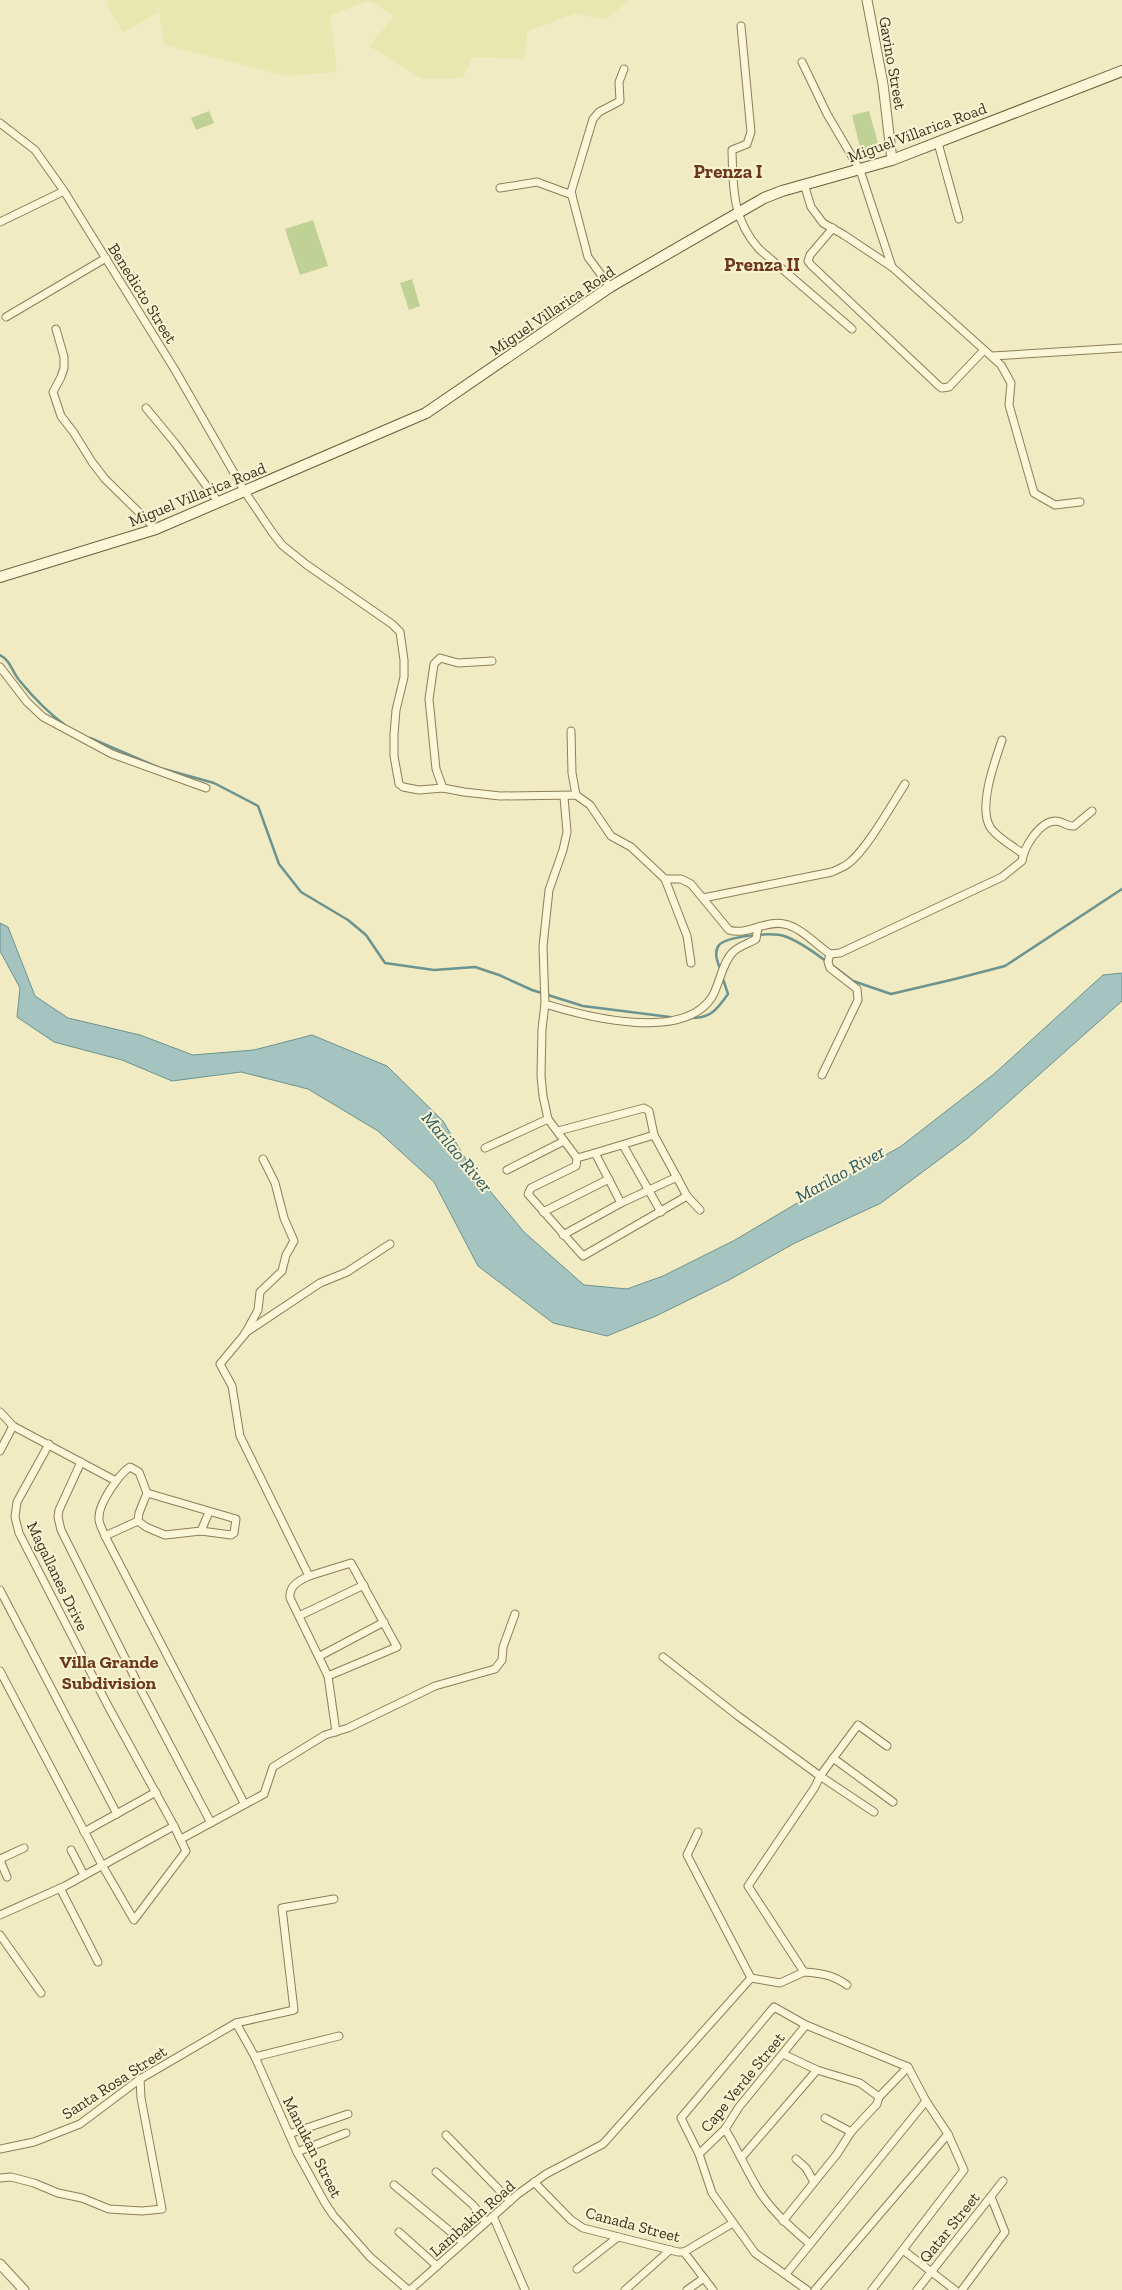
<svg xmlns="http://www.w3.org/2000/svg" width="1122" height="2290" font-family="'Zilla Slab',serif">
  <style>
    .farmland { fill: #e7e8b0 }
    .green { fill: #c0d196 }
    .water { fill: #a5c4c0; stroke: #6b9390 }
    .lines { fill: none; stroke-linecap: round; stroke-linejoin: round }
    .stream { stroke: #6b9390; stroke-width: 2.5 }
    .minor-casing { stroke: #8d7d58; stroke-width: 9 }
    .tertiary-casing { stroke: #8d7d58; stroke-width: 11 }
    .secondary-casing { stroke: #6f5e3b; stroke-width: 12 }
    .minor { stroke: #fbf6d7; stroke-width: 7 }
    .tertiary { stroke: #fbf6d7; stroke-width: 9 }
    .secondary { stroke: #fbf6d7; stroke-width: 10 }
    .labels { text-anchor: middle; stroke-width: 4; stroke-linejoin: round; paint-order: stroke }
    .street-label { font-size: 16px; fill: #3c311d; stroke: #f8f4d3 }
    .water-label { font-size: 18px; font-style: italic; fill: #2b585d; stroke: #f8f4d3 }
    .neighbourhood-label { font-size: 18px; font-weight: bold; fill: #6c3819; stroke: #f8f4d3 }
    .quarter-label { font-size: 19px; font-weight: bold; fill: #6c3819; stroke: #f8f4d3 }
  </style>
  <rect width="100%" height="100%" fill="#f1ebc3"/>
  <polygon class="farmland" points="108,0 629,0 605,20 575,13 527,32 525,59 473,57 463,78 422,79 369,46 394,17 370,1 330,15 337,72 286,76 165,45 159,12 123,32 107,6"/>
  <g class="green">
    <polygon points="209,111 214,123 196,130 191,118"/>
    <polygon points="869,111 880,150 862,155 852,115"/>
    <polygon points="313,220 328,266 300,275 285,229"/>
    <polygon points="412,279 420,306 409,310 400,283"/>
  </g>
  <polygon class="water" points="0,923 8,927 35,996 68,1018 140,1035 193,1055 254,1050 312,1035 387,1066 443,1121 471,1168 524,1232 584,1285 627,1289 663,1276 735,1240 799,1202 900,1147 994,1074 1103,975 1122,973 1122,1001 968,1138 881,1203 795,1243 729,1280 656,1316 607,1336 553,1323 478,1266 434,1182 378,1131 308,1089 241,1072 172,1081 122,1060 54,1042 17,1017 20,988 0,951"/>
  <g class="lines">
    <g class="stream">
      <path d="M0,655C10,660 12,671 19,680C33,697 47,712 65,725"/>
      <polyline points="90,738 160,768 214,783 258,806 279,864 301,892 348,920 366,935 385,963 434,970 475,967 499,975 532,990 583,1006 670,1017"/>
      <polyline points="832,965 853,981 891,994 955,979 1005,966 1122,889"/>
      <path d="M721,971C718,963 713,953 719,945C727,936 773,932 784,936C799,941 814,952 827,962"/>
      <path d="M688,1018C710,1019 716,1011 728,994L722,976"/>
    </g>
    <g class="minor-casing">
      <g id="minor">
        <path d="M741,26L751,132L747,144L732,150C733,187 732,219 759,249L852,329"/>
        <polyline points="802,62 827,114 860,170 892,267"/>
        <path d="M0,123L35,150L64,191L175,370L245,492L272,532L282,545L307,565L392,624L400,632L404,660V677L396,710L394,734V756L399,784L403,787L419,790L443,788L464,792L500,796L576,795L590,805L611,836L631,847L665,879H681L691,884L729,930C747,936 765,920 784,924C801,927 816,945 830,954L840,953L1002,877L1022,861C1024,847 1039,822 1055,821C1063,821 1067,827 1074,826L1092,811"/>
        <polyline points="938,143 959,219"/>
        <polyline points="804,184 811,207 823,223 844,235 892,267 1001,365 1011,383 1009,405 1034,493 1055,505 1080,502"/>
        <polyline points="500,188 537,182 572,195"/>
        <polyline points="0,222 64,191"/>
        <polyline points="833,228 810,255 808,261 811,265 939,386 942,388 949,387 984,350"/>
        <polyline points="610,287 588,257 571,192 593,119 599,112 620,101 619,82 624,69"/>
        <polyline points="6,317 106,258"/>
        <polyline points="56,329 64,357 64,368 61,377 53,392 61,416 74,433 92,462 105,479 156,529"/>
        <polyline points="992,356 1122,348"/>
        <polyline points="146,408 175,443 219,503"/>
        <polyline points="0,667 27,702 43,717 112,754 206,788"/>
        <polyline points="571,731 572,773 576,795"/>
        <path d="M1002,740C995,761 978,806 990,827C996,837 1013,846 1023,854"/>
        <polyline points="443,788 436,769 429,699 434,664 440,658 458,663 492,661"/>
        <polyline points="564,797 567,832 563,850 549,890 543,946 545,1004 542,1029 541,1076 543,1096 548,1119 577,1158 595,1153 621,1203 677,1177"/>
        <polyline points="665,879 687,936 691,963"/>
        <path d="M703,898L832,872C838,869 844,867 849,863C867,849 892,804 905,784"/>
        <path d="M545,1004C587,1017 683,1042 712,997C720,983 722,963 733,952C739,946 750,943 756,939L758,927"/>
        <polyline points="822,1075 858,1000 857,989 830,968 828,962 830,954"/>
        <polyline points="558,1131 644,1108 649,1111 654,1135"/>
        <polyline points="623,1145 661,1212"/>
        <polyline points="485,1148 548,1119"/>
        <polyline points="595,1153 654,1135 687,1196 700,1210"/>
        <polyline points="577,1158 576,1166 531,1188 528,1194 583,1256 687,1196"/>
        <path d="M263,1159L275,1183L284,1218L294,1241L286,1255L282,1271L260,1292L258,1310L245,1334L220,1364L232,1386L240,1436L309,1576C298,1581 289,1586 290,1598L328,1676L336,1732"/>
        <polyline points="507,1170 564,1141"/>
        <polyline points="543,1212 609,1179"/>
        <polyline points="563,1235 621,1203"/>
        <polyline points="245,1333 320,1283 347,1272 390,1244"/>
        <polyline points="0,1412 13,1426 116,1481"/>
        <polyline points="0,1451 13,1426"/>
        <polyline points="81,1462 59,1510 58,1517 61,1530 142,1692 211,1823"/>
        <path d="M147,1493L139,1513L138,1521L146,1527L165,1535L201,1531L231,1535L234,1533L236,1519L147,1493L139,1472L130,1467C119,1474 99,1503 99,1517C98,1523 103,1530 105,1536L244,1803"/>
        <polyline points="201,1531 209,1512"/>
        <polyline points="105,1536 138,1521"/>
        <polyline points="309,1576 351,1563 397,1647 328,1676"/>
        <polyline points="0,1590 117,1814"/>
        <polyline points="299,1616 364,1585"/>
        <polyline points="320,1656 384,1622"/>
        <polyline points="663,1657 738,1716 820,1776 815,1787 748,1886 804,1972 780,1983 751,1978"/>
        <polyline points="0,1671 102,1865 134,1920 186,1851 174,1826 108,1706 19,1533 15,1517 17,1502 49,1444"/>
        <polyline points="833,1758 893,1802"/>
        <polyline points="874,1812 820,1776 858,1725 887,1746"/>
        <polyline points="84,1832 156,1792"/>
        <polyline points="698,1832 687,1855 751,1978"/>
        <polyline points="181,1839 264,1794 273,1767 325,1735 348,1728 435,1686 495,1669 502,1660 503,1647 515,1614"/>
        <polyline points="71,1850 84,1875"/>
        <polyline points="0,1859 24,1848"/>
        <polyline points="0,1860 7,1877"/>
        <polyline points="60,1888 98,1962"/>
        <polyline points="0,1915 65,1886 174,1826"/>
        <polyline points="0,1935 41,1993"/>
        <path d="M804,1972C821,1973 833,1975 847,1985"/>
        <polyline points="236,2023 255,2057 297,2152 325,2203 333,2215 370,2257 408,2290"/>
        <polyline points="783,2054 817,2070 860,2083 879,2097"/>
        <polyline points="255,2057 339,2036"/>
        <polyline points="825,2118 851,2132"/>
        <path d="M725,2129C736,2147 744,2165 755,2184C768,2208 789,2226 810,2244"/>
        <polyline points="289,2134 348,2114"/>
        <polyline points="446,2135 510,2201"/>
        <polyline points="0,2149 34,2142 80,2124 140,2079 236,2023 294,2010 282,1908 334,1899"/>
        <polyline points="297,2152 346,2133"/>
        <polyline points="699,2154 725,2129 739,2107 806,2025"/>
        <polyline points="742,2157 817,2070"/>
        <polyline points="796,2159 806,2168 814,2182"/>
        <polyline points="436,2172 473,2205 486,2222"/>
        <polyline points="0,2178 11,2177 34,2183 58,2193 82,2198 109,2209 142,2211 162,2209 141,2098 140,2079"/>
        <polyline points="534,2182 571,2220 583,2228 678,2252 684,2252 733,2223"/>
        <polyline points="394,2185 463,2242"/>
        <polyline points="493,2216 525,2290"/>
        <polyline points="783,2221 837,2154 851,2132 877,2104 879,2097 908,2067"/>
        <polyline points="399,2232 437,2266"/>
        <polyline points="903,2250 955,2290"/>
        <polyline points="684,2252 713,2290"/>
        <polyline points="577,2269 618,2237"/>
        <polyline points="786,2274 926,2101"/>
        <polyline points="410,2290 518,2194 546,2174 603,2144 751,1978"/>
        <polyline points="625,2290 670,2250"/>
        <polyline points="687,2290 704,2278"/>
        <polyline points="807,2290 755,2253 712,2193 699,2154 681,2118 774,2007 806,2025 908,2067 926,2101 948,2134 964,2170 872,2290"/>
        <polyline points="815,2290 948,2134"/>
        <polyline points="917,2290 1003,2181"/>
        <polyline points="962,2290 1005,2232 991,2197"/>
      </g>
    </g>
    <g class="tertiary-casing">
      <g id="tertiary">
        <polyline points="867,0 883,84 892,160"/>
        <polyline points="0,2264 24,2290"/>
      </g>
    </g>
    <g class="secondary-casing">
      <polyline id="secondary" points="0,577 156,529 426,413 610,287 764,198 782,191 892,160 1122,71"/>
    </g>
    <use href="#minor" class="minor"/>
    <use href="#tertiary" class="tertiary"/>
    <use href="#secondary" class="secondary"/>
  </g>
  <g class="labels">
    <g class="street-label">
      <text transform="translate(893 63) rotate(80)" y="6">Gavino Street</text>
      <text transform="translate(917 132) rotate(-20)" y="6">Miguel Villarica Road</text>
      <text transform="translate(143 293) rotate(58)" y="6">Benedicto Street</text>
      <text transform="translate(552 310) rotate(-34)" y="6">Miguel Villarica Road</text>
      <text transform="translate(197 494) rotate(-22)" y="6">Miguel Villarica Road</text>
      <text transform="translate(58 1576) rotate(64)" y="6">Magallanes Drive</text>
      <text transform="translate(114 2082) rotate(-33)" y="6">Santa Rosa Street</text>
      <text transform="translate(742 2082) rotate(-51)" y="6">Cape Verde Street</text>
      <text transform="translate(313 2147) rotate(63)" y="6">Manukan Street</text>
      <text transform="translate(472 2218) rotate(-41)" y="6">Lambakin Road</text>
      <text transform="translate(633 2224) rotate(15)" y="6">Canada Street</text>
      <text transform="translate(949 2227) rotate(-51)" y="6">Qatar Street</text>
    </g>
    <g class="water-label">
      <text transform="translate(457 1152) rotate(50)" y="6">Marilao River</text>
      <text transform="translate(840 1174) rotate(-29)" y="6">Marilao River</text>
    </g>
    <g class="neighbourhood-label">
      <text x="109" y="1668">Villa Grande<tspan x="109" dy="21">Subdivision</tspan></text>
    </g>
    <g class="quarter-label">
      <text x="728" y="178">Prenza I</text>
      <text x="762" y="271">Prenza II</text>
    </g>
  </g>
</svg>
